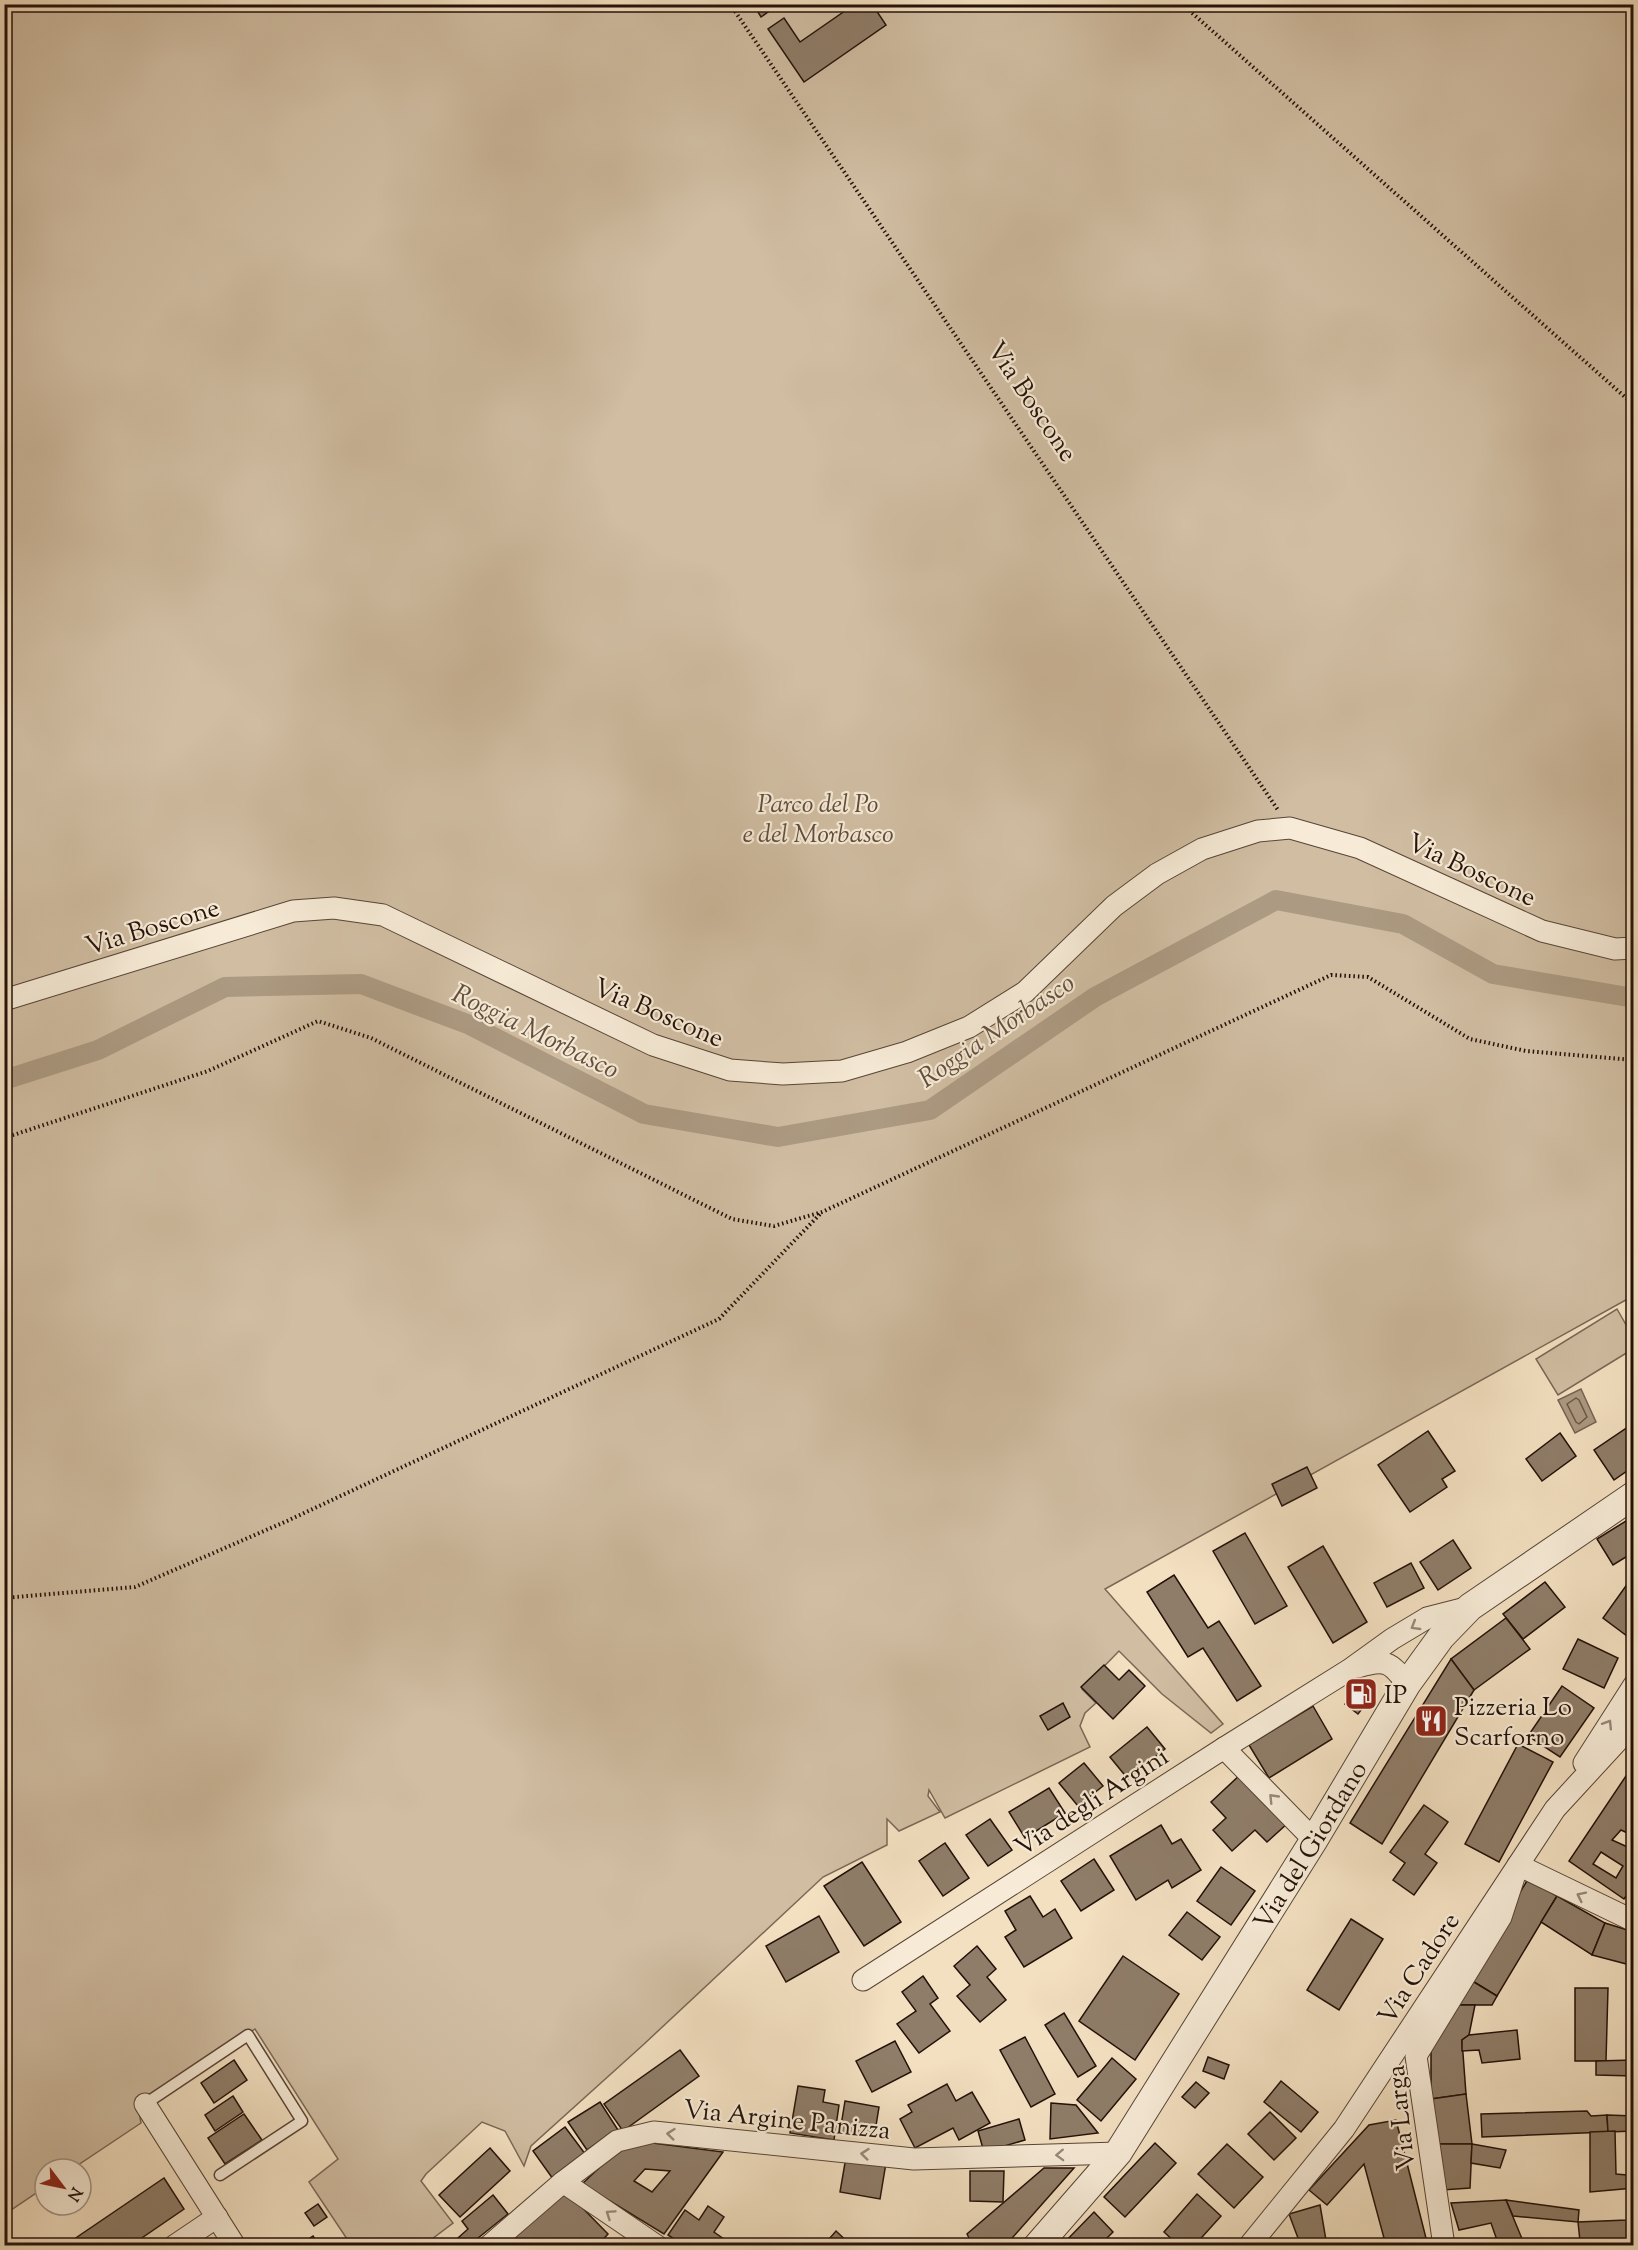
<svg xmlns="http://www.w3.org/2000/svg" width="1638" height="2250" font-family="'Sorts Mill Goudy',serif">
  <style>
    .green { fill: #d0bda2; stroke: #7a6756; stroke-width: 1.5 }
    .water { fill: #ac9a82; stroke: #756352; stroke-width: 1.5 }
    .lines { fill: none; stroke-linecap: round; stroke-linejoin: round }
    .shore { stroke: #685646; stroke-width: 1.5 }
    .canal { stroke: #ac9a82; stroke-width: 20 }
    .building { fill: #8f7d69; stroke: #231109; stroke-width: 1.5; fill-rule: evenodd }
    .service-casing { stroke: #574537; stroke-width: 13 }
    .minor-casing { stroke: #574537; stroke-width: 23 }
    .tertiary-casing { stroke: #574537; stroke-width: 29 }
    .path { stroke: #231109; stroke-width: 4; stroke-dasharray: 1.5 3; stroke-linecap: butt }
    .service { stroke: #f7ebd7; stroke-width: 10 }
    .minor { stroke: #f7ebd7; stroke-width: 21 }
    .tertiary { stroke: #f7ebd7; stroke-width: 27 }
    .oneway { stroke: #98897a }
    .labels { text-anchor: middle; stroke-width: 4.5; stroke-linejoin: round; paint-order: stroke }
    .street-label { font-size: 26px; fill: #231109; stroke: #f7ebd7 }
    .park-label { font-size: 26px; font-style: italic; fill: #604d3f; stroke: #f7ebd7 }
    .poi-label { font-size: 26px; fill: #231109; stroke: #f7ebd7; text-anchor: start }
    .water-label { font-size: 27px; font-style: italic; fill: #614f3f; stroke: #f7ebd7 }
  </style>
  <rect width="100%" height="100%" fill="#f3e0c1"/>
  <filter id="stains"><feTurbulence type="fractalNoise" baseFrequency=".00333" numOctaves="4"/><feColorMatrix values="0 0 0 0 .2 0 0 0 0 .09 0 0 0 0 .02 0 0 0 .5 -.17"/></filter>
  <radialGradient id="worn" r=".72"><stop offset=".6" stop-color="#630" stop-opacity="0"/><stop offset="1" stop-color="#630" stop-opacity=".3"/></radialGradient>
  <g class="green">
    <polygon points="5,5 1633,5 1633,1296 1105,1589 1223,1724 1211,1733 1162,1694 1119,1651 1082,1689 1096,1703 1085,1713 1080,1726 1090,1747 945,1818 929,1790 928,1796 940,1812 899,1831 887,1819 887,1845 823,1877 643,2045 531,2146 524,2166 505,2131 482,2122 426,2174 421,2181 453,2223 424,2245 351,2245 309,2182 338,2159 255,2029 138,2107 141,2123 72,2169 45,2169 45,2187 5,2214"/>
    <polygon points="1617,1309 1633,1337 1633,1349 1558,1395 1536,1359"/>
  </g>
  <polygon class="water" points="1581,1389 1596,1422 1575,1433 1558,1400"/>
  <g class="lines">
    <polygon class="shore" points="1576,1398 1579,1400 1587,1417 1579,1424 1576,1422 1567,1404"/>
    <polyline class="canal" points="4,1080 98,1050 225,987 361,984 470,1025 644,1114 778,1137 930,1110 1095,997 1276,900 1403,924 1493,974 1634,998"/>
  </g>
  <g class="building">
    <polygon points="753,4 774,4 775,7 761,17"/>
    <polygon points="855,4 872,4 886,25 804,82 768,29 784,18 800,42"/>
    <polygon points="1634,1423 1634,1466 1614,1480 1594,1450"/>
    <polygon points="1428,1431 1455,1471 1442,1479 1447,1487 1410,1512 1378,1465"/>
    <polygon points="1560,1433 1576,1456 1542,1481 1526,1459"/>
    <polygon points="1307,1467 1317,1488 1282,1506 1272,1484"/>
    <polygon points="1634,1516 1634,1552 1613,1565 1597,1539"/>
    <polygon points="1245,1533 1287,1606 1255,1624 1213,1551"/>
    <polygon points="1453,1540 1471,1568 1438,1590 1420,1562"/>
    <polygon points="1323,1546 1367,1622 1333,1643 1288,1567"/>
    <polygon points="1411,1563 1424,1588 1387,1607 1374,1583"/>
    <polygon points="1174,1575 1208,1628 1219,1621 1261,1686 1237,1701 1203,1648 1188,1657 1147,1592"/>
    <polygon points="1545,1582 1565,1607 1523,1639 1503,1614"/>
    <polygon points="1628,1583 1634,1587 1634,1635 1631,1639 1603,1618"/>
    <polygon points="1506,1618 1530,1649 1474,1690 1451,1659"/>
    <polygon points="1578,1639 1618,1658 1604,1688 1563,1669"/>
    <polygon points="1451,1659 1474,1690 1382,1844 1350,1823"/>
    <polygon points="1104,1665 1119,1680 1129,1670 1145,1686 1113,1719 1081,1687"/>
    <polygon points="1360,1683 1374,1693 1358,1714 1345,1704"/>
    <polygon points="1562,1686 1594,1708 1560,1757 1528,1736"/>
    <polygon points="1063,1703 1070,1717 1048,1730 1040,1716"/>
    <polygon points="1313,1706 1332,1739 1269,1778 1249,1745"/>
    <polygon points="1147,1727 1165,1749 1128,1779 1110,1757"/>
    <polygon points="1518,1744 1553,1762 1499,1862 1465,1844"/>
    <polygon points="1084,1763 1103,1786 1078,1806 1059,1783"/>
    <path d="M1634,1764V1836L1621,1830L1612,1840L1632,1849L1634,1847V1885L1624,1899L1569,1861ZM1601,1852L1623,1866L1616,1878L1593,1864Z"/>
    <polygon points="1242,1773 1288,1823 1267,1842 1255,1830 1232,1851 1213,1830 1226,1818 1211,1802"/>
    <polygon points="1049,1788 1065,1813 1025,1838 1009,1812"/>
    <polygon points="1424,1805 1448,1822 1425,1854 1437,1863 1414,1895 1393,1880 1405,1863 1390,1852"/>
    <polygon points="990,1819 1012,1850 988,1866 966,1835"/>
    <polygon points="1161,1825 1172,1844 1181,1839 1201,1870 1172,1888 1168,1880 1136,1900 1110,1856"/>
    <polygon points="945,1843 969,1878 943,1896 919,1861"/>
    <polygon points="1094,1859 1114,1890 1081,1911 1061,1881"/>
    <polygon points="862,1862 901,1922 864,1946 824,1886"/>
    <polygon points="1221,1867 1255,1891 1231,1925 1197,1901"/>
    <polygon points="1528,1879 1557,1896 1497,1996 1469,1979"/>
    <polygon points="1030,1896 1043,1917 1055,1909 1072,1938 1024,1967 1005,1937 1016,1930 1005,1911"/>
    <polygon points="1557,1896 1605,1923 1592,1955 1541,1922"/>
    <polygon points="1187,1912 1220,1937 1202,1960 1169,1935"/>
    <polygon points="819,1916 839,1952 786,1982 766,1946"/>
    <polygon points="1351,1919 1383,1939 1339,2010 1307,1990"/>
    <polygon points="1605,1923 1634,1932 1634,1966 1592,1955"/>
    <polygon points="977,1946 996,1969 987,1977 1006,2000 980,2022 957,1996 970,1985 954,1966"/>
    <polygon points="1123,1956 1179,1994 1135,2060 1079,2021"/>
    <polygon points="923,1976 938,1998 930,2004 950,2031 919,2053 897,2024 916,2011 902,1992"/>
    <polygon points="1469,1979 1497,1996 1492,2005 1456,2005"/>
    <polygon points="1575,1988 1608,1988 1606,2061 1575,2061"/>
    <polygon points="1456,2005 1475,2005 1469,2035 1462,2040 1466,2094 1431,2099 1431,2050"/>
    <polygon points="1064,2013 1096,2066 1078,2077 1045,2025"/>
    <polygon points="1517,2030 1520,2059 1482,2063 1479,2050 1462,2051 1462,2040 1469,2035"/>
    <polygon points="1025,2037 1055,2094 1031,2107 1000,2050"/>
    <polygon points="895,2041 911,2072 872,2092 856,2061"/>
    <polygon points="680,2050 699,2076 623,2131 604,2104"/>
    <polygon points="1208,2057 1229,2065 1224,2079 1203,2071"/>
    <polygon points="1112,2058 1136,2079 1101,2121 1077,2100"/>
    <polygon points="234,2060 247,2080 214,2103 201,2083"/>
    <polygon points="1634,2060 1634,2076 1596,2075 1596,2061"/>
    <polygon points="1281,2081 1318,2112 1301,2132 1264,2102"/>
    <polygon points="1196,2082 1209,2093 1195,2108 1182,2097"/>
    <polygon points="947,2084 956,2101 972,2092 990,2123 959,2140 953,2128 915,2148 900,2119 912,2112 908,2105"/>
    <polygon points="798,2086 825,2090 823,2102 839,2105 834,2140 790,2133"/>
    <polygon points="1466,2094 1472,2144 1436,2144 1431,2099"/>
    <polygon points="233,2096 243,2112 215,2131 205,2115"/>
    <polygon points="845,2101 879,2107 874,2138 840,2132"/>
    <polygon points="600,2102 618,2130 587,2150 568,2122"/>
    <polygon points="1051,2103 1076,2105 1098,2133 1050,2139"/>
    <polygon points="1587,2111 1591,2116 1607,2115 1608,2132 1482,2137 1481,2114"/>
    <polygon points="1270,2112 1296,2138 1274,2160 1248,2134"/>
    <polygon points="244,2114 262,2140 225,2164 208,2138"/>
    <polygon points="1607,2115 1634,2116 1634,2131 1608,2132"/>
    <polygon points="1019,2119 1025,2140 984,2152 978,2131"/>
    <polygon points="1396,2120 1428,2246 1364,2246 1384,2238 1364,2164 1327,2205 1309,2190 1369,2125"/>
    <polygon points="565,2127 586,2155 553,2179 533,2151"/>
    <polygon points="1615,2131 1616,2174 1627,2175 1634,2131 1634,2188 1590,2192 1590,2132"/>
    <path d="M629,2140L723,2152L664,2234L582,2184ZM645,2169L670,2171L652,2192L634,2181Z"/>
    <polygon points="1155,2143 1176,2163 1125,2217 1104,2197"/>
    <polygon points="1227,2144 1263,2177 1234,2208 1198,2174"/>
    <polygon points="1436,2144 1472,2144 1470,2188 1442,2190"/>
    <polygon points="1472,2144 1506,2150 1500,2168 1471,2163"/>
    <polygon points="490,2148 510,2171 460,2217 439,2195"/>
    <polygon points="846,2157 886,2163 880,2199 840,2192"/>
    <polygon points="1044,2168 1074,2168 1005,2246 973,2246 967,2234"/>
    <polygon points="970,2171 1004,2171 1003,2202 970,2201"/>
    <polygon points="164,2178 184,2209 130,2246 64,2246"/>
    <polygon points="563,2188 608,2234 597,2246 505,2246"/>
    <polygon points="1633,2188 1634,2240 1580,2241 1578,2222 1627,2220"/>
    <polygon points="1197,2194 1221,2216 1194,2246 1179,2246 1164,2232"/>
    <polygon points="493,2195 508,2214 468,2246 449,2246 468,2229 462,2221"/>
    <polygon points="1506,2200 1579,2210 1578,2222 1513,2216"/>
    <polygon points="1506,2200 1525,2246 1499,2246 1491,2223 1459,2230 1451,2203"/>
    <polygon points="318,2204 327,2217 314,2226 305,2213"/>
    <polygon points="1320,2205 1327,2246 1301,2246 1289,2214"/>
    <polygon points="708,2206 724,2217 714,2232 734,2246 685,2246 668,2235 685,2210 699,2220"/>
    <polygon points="1094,2212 1113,2232 1106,2239 1112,2246 1061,2246"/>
    <polygon points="836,2231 852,2246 823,2246"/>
    <polygon points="313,2236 319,2246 298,2246"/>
    <polygon points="1634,2240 1634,2246 1602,2246 1601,2241"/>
  </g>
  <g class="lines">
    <g class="service-casing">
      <polyline id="service" points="145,2104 248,2035 302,2121 220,2175"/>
    </g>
    <g class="minor-casing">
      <g id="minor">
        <polyline points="4,1000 293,911 334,908 383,915 653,1045 730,1070 783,1074 842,1071 907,1052 969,1027 1025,992 1114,906 1157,874 1202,849 1258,831 1290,828 1360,848 1542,931 1615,949 1634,948"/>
        <path d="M1358,1667C1385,1659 1390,1661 1407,1684"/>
        <polyline points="1224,1748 1314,1840"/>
        <polyline points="1584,1763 1634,1685"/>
        <polyline points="863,1980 1224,1748 1349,1670 1392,1639 1427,1618 1470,1607"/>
        <polyline points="145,2104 235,2246"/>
        <polyline points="563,2182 657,2246"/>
        <polyline points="174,2246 217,2217"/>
        <polyline points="489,2246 563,2182 617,2141 654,2132 914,2159 1118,2153"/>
        <polyline points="1249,2246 1344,2129 1555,1809 1634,1723"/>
        <polyline points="1444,2246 1416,2056 1501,1917 1518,1865 1634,1921"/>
      </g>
    </g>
    <g class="tertiary-casing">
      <g id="tertiary">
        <path id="s1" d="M1037,2246L1118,2153L1314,1840L1407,1684L1441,1637L1470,1607L1634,1495"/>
      </g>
    </g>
    <g class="path">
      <polyline points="730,4 1278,810"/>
      <polyline points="1182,4 1634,405"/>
      <polyline points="4,1138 208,1071 318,1021 371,1038 732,1219 774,1226 822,1212 1331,975 1368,977 1470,1039 1526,1051 1634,1060"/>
      <polyline points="4,1598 135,1587 287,1521 719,1319 821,1213"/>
    </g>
    <use href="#service" class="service"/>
    <use href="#minor" class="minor"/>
    <use href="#tertiary" class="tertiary"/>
  </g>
  <defs><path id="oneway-chevron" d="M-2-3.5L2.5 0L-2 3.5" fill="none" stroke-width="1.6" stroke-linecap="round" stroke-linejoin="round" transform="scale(1.5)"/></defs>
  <g class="oneway">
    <use href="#oneway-chevron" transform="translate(1415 1626) rotate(149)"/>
    <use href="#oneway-chevron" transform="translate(1608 1724) rotate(-58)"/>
    <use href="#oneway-chevron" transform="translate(1273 1798) rotate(-134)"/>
    <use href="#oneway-chevron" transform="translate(1581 1896) rotate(-154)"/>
    <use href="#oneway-chevron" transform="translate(671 2134) rotate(-174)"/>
    <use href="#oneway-chevron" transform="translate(865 2154) rotate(-174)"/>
    <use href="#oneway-chevron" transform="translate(1060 2155) rotate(178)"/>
    <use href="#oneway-chevron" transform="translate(610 2214) rotate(-146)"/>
  </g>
  <defs>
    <g id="fuel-square" transform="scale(1.725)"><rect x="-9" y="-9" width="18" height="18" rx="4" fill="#8f2418" stroke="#f7ebd7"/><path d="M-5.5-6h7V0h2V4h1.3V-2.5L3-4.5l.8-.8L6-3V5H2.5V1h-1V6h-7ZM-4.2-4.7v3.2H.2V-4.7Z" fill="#fff"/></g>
    <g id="restaurant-square" transform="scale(1.725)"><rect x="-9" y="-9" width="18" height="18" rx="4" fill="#8f2418" stroke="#f7ebd7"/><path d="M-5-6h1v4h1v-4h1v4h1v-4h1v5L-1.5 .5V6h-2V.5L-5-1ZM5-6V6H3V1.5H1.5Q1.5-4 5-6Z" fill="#fff"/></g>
  </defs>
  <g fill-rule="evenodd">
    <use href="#fuel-square" x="1361" y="1694"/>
    <use href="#restaurant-square" x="1431" y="1721"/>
  </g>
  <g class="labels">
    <g class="street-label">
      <text transform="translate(1033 401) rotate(56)" y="9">Via Boscone</text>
      <text transform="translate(1472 869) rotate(25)" y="9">Via Boscone</text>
      <text transform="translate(152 926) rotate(-17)" y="9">Via Boscone</text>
      <text transform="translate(659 1012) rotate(23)" y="9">Via Boscone</text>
      <text transform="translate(1091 1801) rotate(-33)" y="9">Via degli Argini</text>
      <text dy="9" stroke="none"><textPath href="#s1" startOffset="486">Via del Giordano</textPath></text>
      <text transform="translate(1418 1968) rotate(-57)" y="9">Via Cadore</text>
      <text transform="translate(1400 2118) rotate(-96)" y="9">Via Larga</text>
      <text transform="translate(787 2119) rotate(6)" y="9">Via Argine Panizza</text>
    </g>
    <g class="park-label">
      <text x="818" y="812">Parco del Po<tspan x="818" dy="30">e del Morbasco</tspan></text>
    </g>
    <g class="poi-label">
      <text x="1384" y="1703">IP</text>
      <text x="1454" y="1715">Pizzeria Lo<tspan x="1454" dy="30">Scarforno</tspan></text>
    </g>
    <g class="water-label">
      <text transform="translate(996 1030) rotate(-34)" y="9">Roggia Morbasco</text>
      <text transform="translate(536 1031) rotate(26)" y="9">Roggia Morbasco</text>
    </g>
  </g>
  <rect width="1638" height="2250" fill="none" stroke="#f3e0c1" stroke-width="24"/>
  <rect x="6" y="6" width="1626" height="2238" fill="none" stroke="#231109" stroke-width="3"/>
  <rect x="12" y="12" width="1614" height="2226" fill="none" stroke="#231109" stroke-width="1.5"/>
  <g transform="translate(63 2187) rotate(122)"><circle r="28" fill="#f7ebd7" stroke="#a29485" stroke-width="1.5"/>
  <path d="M0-4.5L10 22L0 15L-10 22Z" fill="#8f2418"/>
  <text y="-9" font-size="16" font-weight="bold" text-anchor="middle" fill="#231109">N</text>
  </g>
  <rect width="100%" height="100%" filter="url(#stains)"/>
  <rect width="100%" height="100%" fill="url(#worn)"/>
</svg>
